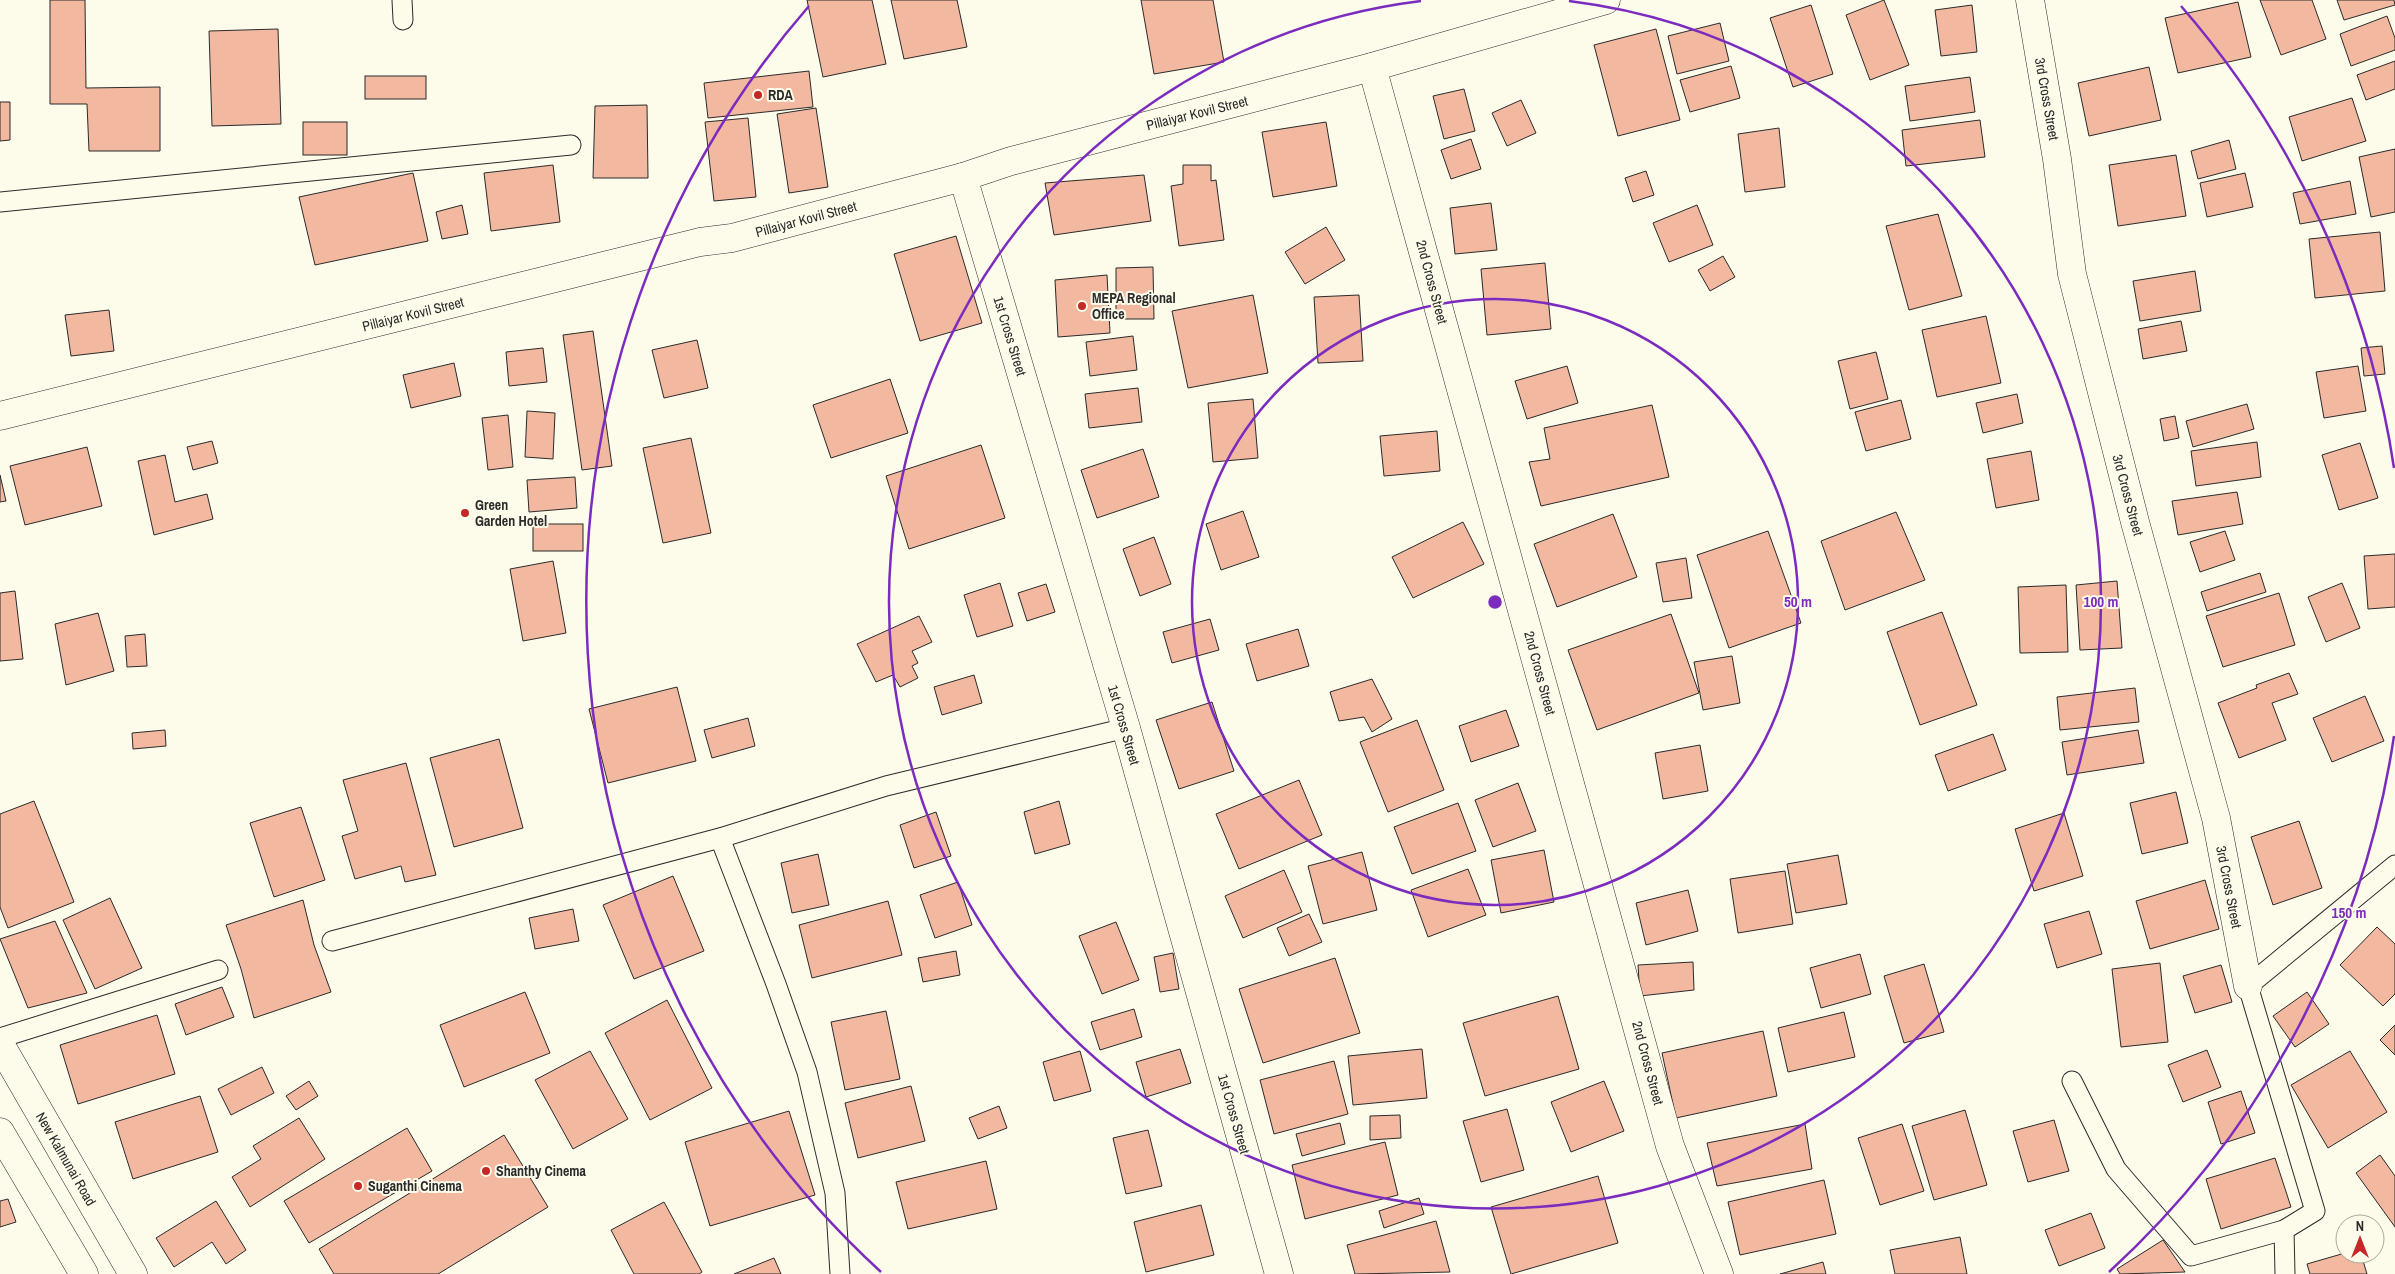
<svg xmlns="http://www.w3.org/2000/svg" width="2395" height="1274" font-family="'Archivo Narrow',sans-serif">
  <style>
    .building { fill: #f2b8a0; stroke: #2b2b2b }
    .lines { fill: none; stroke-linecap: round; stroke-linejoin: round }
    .lane-casing { stroke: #2b2b2b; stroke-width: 21 }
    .street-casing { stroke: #2b2b2b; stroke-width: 29 }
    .highway-casing { stroke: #2b2b2b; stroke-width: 29 }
    .lane { stroke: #fdfbea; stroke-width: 19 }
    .street { stroke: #fdfbea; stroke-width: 28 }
    .highway { stroke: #fdfbea; stroke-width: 28 }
    .ring { fill: none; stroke: #7b2cbf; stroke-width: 2.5 }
    .poi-dot { fill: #c62828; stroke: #fdfbea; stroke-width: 2 }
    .labels { text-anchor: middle; stroke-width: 4; stroke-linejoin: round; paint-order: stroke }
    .poi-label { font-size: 14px; font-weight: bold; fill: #2b2b2b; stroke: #fdfbea; text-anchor: start }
    .street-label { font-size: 14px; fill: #2b2b2b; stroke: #fdfbea }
    .centre { fill: #7b2cbf; stroke: #fdfbea; stroke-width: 2.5 }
    .ring-label { font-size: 15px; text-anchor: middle; font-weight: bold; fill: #7b2cbf; stroke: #fdfbea; stroke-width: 4; stroke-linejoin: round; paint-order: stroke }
  </style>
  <rect width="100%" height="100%" fill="#fdfbea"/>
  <g class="building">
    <polygon points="50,0 85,0 86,88 160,87 160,151 89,151 87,104 50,104"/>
    <polygon points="807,0 872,0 886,64 823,77"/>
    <polygon points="891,0 957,0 967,47 904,59"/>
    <polygon points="1141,0 1213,0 1224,62 1154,74"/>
    <polygon points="1884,0 1909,65 1870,80 1846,15"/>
    <polygon points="2260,0 2312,0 2326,39 2281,55"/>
    <polygon points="2337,0 2394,0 2395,5 2344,20"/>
    <polygon points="2238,2 2251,57 2178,73 2165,18"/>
    <polygon points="1811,5 1833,74 1793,87 1770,18"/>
    <polygon points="1972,5 1977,52 1941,56 1935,10"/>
    <polygon points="2387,16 2395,38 2395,50 2351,66 2340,34"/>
    <polygon points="1720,23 1729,61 1677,74 1668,36"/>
    <polygon points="278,29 281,124 212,126 209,31"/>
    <polygon points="1656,29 1680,120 1618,136 1594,45"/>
    <polygon points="2395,61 2395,89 2366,100 2357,75"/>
    <polygon points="1731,66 1740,98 1690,112 1680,80"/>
    <polygon points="2149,67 2161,120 2089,136 2078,83"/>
    <polygon points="809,71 813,107 708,118 704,83"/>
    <rect x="365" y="76" width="61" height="23"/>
    <polygon points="1970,77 1975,112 1910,121 1905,86"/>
    <polygon points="1464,89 1475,131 1444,139 1433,96"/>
    <polygon points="2352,98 2366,141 2302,161 2289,117"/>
    <polygon points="1521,100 1536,133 1507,146 1492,113"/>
    <polygon points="0,102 10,102 10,140 0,141"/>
    <polygon points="647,105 648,178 593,178 595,106"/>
    <polygon points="816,108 828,187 789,193 777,114"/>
    <polygon points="748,118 756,197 714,201 705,122"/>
    <polygon points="1980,120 1985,157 1906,166 1902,130"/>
    <rect x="303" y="122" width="44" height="33"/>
    <polygon points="1326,122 1337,186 1273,197 1262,132"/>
    <polygon points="1779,128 1785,187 1745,192 1738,134"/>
    <polygon points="1471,139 1481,169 1451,179 1441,150"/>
    <polygon points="2229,140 2236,169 2198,179 2191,151"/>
    <polygon points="2395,149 2395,212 2371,217 2359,157"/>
    <polygon points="2176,155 2186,216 2118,226 2109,165"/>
    <polygon points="553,165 560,222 491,231 484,173"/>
    <polygon points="1183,165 1211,165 1211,181 1216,180 1224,240 1179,246 1171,186 1183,184"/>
    <polygon points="1646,171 1654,195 1633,202 1625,178"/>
    <polygon points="413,173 428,241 315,265 299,197"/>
    <polygon points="2245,173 2253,207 2207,217 2200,183"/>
    <polygon points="1144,175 1151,221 1054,235 1045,183"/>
    <polygon points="2350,181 2356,214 2300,224 2293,193"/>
    <polygon points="1491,203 1497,250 1455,254 1450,208"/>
    <polygon points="462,205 468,234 442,239 436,212"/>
    <polygon points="1697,205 1713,245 1669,262 1653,223"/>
    <polygon points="1938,214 1962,296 1909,310 1886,226"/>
    <polygon points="1326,227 1345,260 1305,284 1285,252"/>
    <polygon points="2380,232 2385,291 2315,298 2309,239"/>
    <polygon points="956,236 982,323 920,341 894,254"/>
    <polygon points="1723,256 1735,277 1710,291 1698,270"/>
    <polygon points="1545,263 1551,329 1487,335 1481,269"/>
    <polygon points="1153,267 1154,319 1116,319 1116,268"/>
    <polygon points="2195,271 2201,311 2140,321 2133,281"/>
    <polygon points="1107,275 1110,333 1058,337 1055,280"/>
    <polygon points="1253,295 1268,373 1188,388 1172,311"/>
    <polygon points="1359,295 1363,361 1318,363 1314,297"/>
    <polygon points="109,310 114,351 71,356 65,315"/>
    <polygon points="1986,316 2001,383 1937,397 1922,330"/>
    <polygon points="2181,321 2187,351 2143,359 2138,329"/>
    <polygon points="593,331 612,466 582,470 563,335"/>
    <polygon points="1133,336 1137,370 1090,376 1086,342"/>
    <polygon points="697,340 708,388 664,398 652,350"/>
    <polygon points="2382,346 2385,374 2364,376 2361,348"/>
    <polygon points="543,348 547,382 509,386 506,352"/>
    <polygon points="1876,352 1888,399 1850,409 1838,361"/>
    <polygon points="454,363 461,396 411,408 403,375"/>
    <polygon points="1567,366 1578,403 1527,419 1515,381"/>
    <polygon points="2358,366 2366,411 2324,418 2316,372"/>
    <polygon points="890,379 908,433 831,458 813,405"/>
    <polygon points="1138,388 1142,422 1089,428 1085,394"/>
    <polygon points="2017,394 2023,423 1983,433 1976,403"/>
    <polygon points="1253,399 1258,458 1213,462 1208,403"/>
    <polygon points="1901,400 1911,439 1866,451 1855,412"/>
    <polygon points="2247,404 2254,429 2193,447 2186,421"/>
    <polygon points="1652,405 1669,477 1541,506 1529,462 1550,459 1544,428"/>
    <polygon points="527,411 555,413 553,459 525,457"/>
    <polygon points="508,415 513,467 488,470 482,418"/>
    <polygon points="2175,416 2179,438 2164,441 2160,419"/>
    <polygon points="1437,431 1440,471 1384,476 1380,436"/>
    <polygon points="691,438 711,533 663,543 643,448"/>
    <polygon points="212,441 218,463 193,470 187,447"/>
    <polygon points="2257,442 2261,477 2196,486 2191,451"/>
    <polygon points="2360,443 2378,498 2339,510 2322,455"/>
    <polygon points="981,445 1005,518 909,549 886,476"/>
    <polygon points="87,447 102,506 25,525 10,466"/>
    <polygon points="1143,449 1159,497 1097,518 1081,470"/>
    <polygon points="2031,451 2039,500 1996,508 1987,459"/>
    <polygon points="165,455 175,502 207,494 213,519 154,535 138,461"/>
    <polygon points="0,475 6,501 0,502"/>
    <polygon points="575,477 577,508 529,512 527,480"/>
    <polygon points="2237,492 2243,524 2178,535 2172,501"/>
    <polygon points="1243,511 1259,557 1221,570 1206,524"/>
    <polygon points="1896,512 1925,580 1845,610 1821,541"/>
    <polygon points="1613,514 1637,577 1557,607 1534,544"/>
    <polygon points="1463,522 1484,564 1413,598 1392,557"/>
    <rect x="533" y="524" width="50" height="27"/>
    <polygon points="1768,531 1801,623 1729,648 1697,555"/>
    <polygon points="2225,531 2235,560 2200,572 2190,542"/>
    <polygon points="1154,537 1171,584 1140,596 1123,549"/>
    <polygon points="2395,554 2395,607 2368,609 2364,556"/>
    <polygon points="1686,558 1692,598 1663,602 1656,563"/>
    <polygon points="553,561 566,633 523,641 510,569"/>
    <polygon points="2260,573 2266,592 2207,611 2201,592"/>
    <polygon points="2117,581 2122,648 2080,650 2076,585"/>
    <polygon points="1000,583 1013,626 977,637 964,595"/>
    <polygon points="2342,583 2360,628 2326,642 2308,597"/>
    <polygon points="1046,584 1055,612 1027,621 1018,593"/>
    <polygon points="2066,585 2068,652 2020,653 2018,587"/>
    <polygon points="15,591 23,659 0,661 0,593"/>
    <polygon points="2279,593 2295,645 2223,667 2206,616"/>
    <polygon points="1942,612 1977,705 1920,725 1887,632"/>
    <polygon points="98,613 114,671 66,685 55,624"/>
    <polygon points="1671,614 1699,693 1597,730 1568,650"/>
    <polygon points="919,616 932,642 912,651 918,663 912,666 918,678 900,687 893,675 876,682 857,644"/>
    <polygon points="1210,619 1219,650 1172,663 1163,632"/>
    <polygon points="1298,629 1309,666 1257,681 1246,644"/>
    <polygon points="145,634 147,666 127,667 125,636"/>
    <polygon points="1732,656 1740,703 1703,710 1694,662"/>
    <polygon points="2289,673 2298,694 2272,703 2286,740 2239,758 2218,703 2257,688 2256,685"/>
    <polygon points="974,675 982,703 942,715 934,687"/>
    <polygon points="1372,679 1392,719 1372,732 1364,717 1339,721 1330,692"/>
    <polygon points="677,687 696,761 608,783 589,709"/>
    <polygon points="2135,688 2139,722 2060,730 2057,697"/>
    <polygon points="2365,696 2384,741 2332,762 2313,718"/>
    <polygon points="1212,702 1234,771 1179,789 1156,720"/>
    <polygon points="1506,710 1519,746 1471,762 1459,726"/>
    <polygon points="748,718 755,746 712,758 704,730"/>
    <polygon points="1417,720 1444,790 1388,812 1360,742"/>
    <polygon points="165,730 166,746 133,749 132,733"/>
    <polygon points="2138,730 2144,763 2067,775 2062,742"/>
    <polygon points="1993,734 2006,770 1948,791 1935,755"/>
    <polygon points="499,739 523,828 454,847 430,758"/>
    <polygon points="1700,745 1708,791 1663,799 1655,753"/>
    <polygon points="406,763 436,875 405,882 401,866 355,879 342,836 358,831 343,780"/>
    <polygon points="1299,780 1322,835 1239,869 1216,814"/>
    <polygon points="1518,783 1536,831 1493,847 1475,800"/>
    <polygon points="2176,792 2188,843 2142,854 2130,803"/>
    <polygon points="34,801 74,902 8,928 0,907 0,814"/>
    <polygon points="1059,801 1070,844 1035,854 1024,812"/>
    <polygon points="1458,803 1476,851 1412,874 1394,827"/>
    <polygon points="301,807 325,880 274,897 250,823"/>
    <polygon points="936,812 951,856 914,868 900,825"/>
    <polygon points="2064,813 2083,876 2034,891 2015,829"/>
    <polygon points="2299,821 2322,888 2273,905 2251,837"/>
    <polygon points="1544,850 1554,902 1501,913 1491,860"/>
    <polygon points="1362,852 1377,910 1323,924 1308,866"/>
    <polygon points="818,854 829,905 792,913 781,863"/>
    <polygon points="1838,855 1847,904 1796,913 1787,864"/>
    <polygon points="1468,869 1486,915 1428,937 1411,890"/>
    <polygon points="1284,870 1302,912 1243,938 1225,896"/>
    <polygon points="1785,871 1793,924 1738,933 1730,879"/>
    <polygon points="673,876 704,951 634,979 603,905"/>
    <polygon points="2205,880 2219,929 2150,949 2136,901"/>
    <polygon points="958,882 972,925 935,938 920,895"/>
    <polygon points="1688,890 1698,931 1646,945 1636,903"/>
    <polygon points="110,898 142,968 95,989 63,920"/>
    <polygon points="303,900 314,945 331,992 254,1018 241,969 226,925"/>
    <polygon points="888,901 902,955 812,978 799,925"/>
    <polygon points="573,909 579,941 535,949 529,918"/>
    <polygon points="2089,911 2102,954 2057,968 2044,924"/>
    <polygon points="1309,914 1322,942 1289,956 1277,928"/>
    <polygon points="55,921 87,993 28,1008 0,939"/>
    <polygon points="1116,922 1139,980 1102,994 1079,936"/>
    <polygon points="2377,927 2395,944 2395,994 2383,1006 2340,965"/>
    <polygon points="956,951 960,975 923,982 918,958"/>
    <polygon points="1173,953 1179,989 1160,992 1154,957"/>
    <polygon points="1860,954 1871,994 1821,1008 1810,968"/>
    <polygon points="1335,958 1360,1033 1263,1063 1239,989"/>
    <polygon points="1693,962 1694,990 1640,996 1638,965"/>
    <polygon points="2160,963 2168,1042 2121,1047 2112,969"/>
    <polygon points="1924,964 1944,1032 1904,1043 1884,976"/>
    <polygon points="2221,965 2232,1002 2195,1013 2183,976"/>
    <polygon points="222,987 234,1017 186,1035 175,1004"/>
    <polygon points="525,992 550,1053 464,1087 440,1025"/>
    <polygon points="2307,992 2329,1024 2295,1047 2273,1016"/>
    <polygon points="1558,996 1579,1069 1485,1096 1463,1023"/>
    <polygon points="667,1000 712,1088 650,1120 605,1033"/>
    <polygon points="1134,1009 1142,1037 1100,1050 1091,1022"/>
    <polygon points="886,1011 900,1079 845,1090 831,1022"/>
    <polygon points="1844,1012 1855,1057 1788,1072 1778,1028"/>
    <polygon points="157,1015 175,1074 78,1104 60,1045"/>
    <polygon points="2395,1025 2395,1055 2380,1040"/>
    <polygon points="1763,1031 1777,1096 1676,1118 1662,1053"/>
    <polygon points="1180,1049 1191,1083 1146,1097 1136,1062"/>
    <polygon points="1422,1049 1427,1098 1353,1105 1348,1056"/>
    <polygon points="2207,1050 2221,1087 2183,1102 2168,1065"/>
    <polygon points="590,1051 628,1119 573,1149 535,1080"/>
    <polygon points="1080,1051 1091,1091 1054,1101 1043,1062"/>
    <polygon points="2350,1051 2387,1112 2328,1148 2291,1085"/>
    <polygon points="1334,1061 1348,1114 1274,1134 1260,1080"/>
    <polygon points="262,1067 274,1093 231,1115 218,1089"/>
    <polygon points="309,1081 318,1096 296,1110 286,1096"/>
    <polygon points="1604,1081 1624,1131 1571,1152 1551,1102"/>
    <polygon points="911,1086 925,1141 858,1158 845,1103"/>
    <polygon points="2241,1091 2255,1133 2221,1144 2208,1102"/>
    <polygon points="200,1096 218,1152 133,1179 115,1122"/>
    <polygon points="999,1106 1007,1128 978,1139 969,1118"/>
    <polygon points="1507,1109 1524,1170 1481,1182 1463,1121"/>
    <polygon points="1965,1110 1987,1185 1934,1200 1912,1126"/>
    <polygon points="789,1111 815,1195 710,1226 685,1142"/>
    <polygon points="1400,1115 1401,1138 1370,1140 1370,1116"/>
    <polygon points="299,1118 325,1159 250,1207 232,1177 261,1159 253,1146"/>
    <polygon points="2054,1120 2069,1171 2028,1182 2013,1131"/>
    <polygon points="1340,1123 1345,1144 1302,1156 1296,1134"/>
    <polygon points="1805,1124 1812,1169 1717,1186 1707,1143"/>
    <polygon points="1902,1124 1924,1191 1880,1205 1858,1138"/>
    <polygon points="407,1128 432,1171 309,1243 284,1201"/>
    <polygon points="1148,1130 1162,1186 1126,1194 1113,1138"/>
    <polygon points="504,1135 548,1207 438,1274 334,1274 319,1249"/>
    <polygon points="1385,1142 1398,1195 1305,1219 1292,1165"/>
    <polygon points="2380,1155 2395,1176 2395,1227 2356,1173"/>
    <polygon points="2275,1158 2291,1207 2221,1229 2206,1179"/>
    <polygon points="986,1161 997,1209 908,1229 896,1182"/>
    <polygon points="1598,1176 1618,1243 1511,1274 1491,1207"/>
    <polygon points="1824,1180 1836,1234 1740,1255 1728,1202"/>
    <polygon points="1419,1198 1424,1214 1384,1228 1379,1211"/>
    <polygon points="8,1199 16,1222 0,1227 0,1201"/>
    <polygon points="216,1201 246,1250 226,1264 212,1242 174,1267 156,1238"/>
    <polygon points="664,1202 702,1272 699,1274 634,1274 611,1230"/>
    <polygon points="1201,1205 1214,1255 1146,1272 1134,1222"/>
    <polygon points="2091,1213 2105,1248 2059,1266 2045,1230"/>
    <polygon points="1436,1221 1450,1272 1355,1274 1347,1245"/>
    <polygon points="1960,1237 1967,1274 1895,1274 1890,1250"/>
    <polygon points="2163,1240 2185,1272 2120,1274 2117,1269"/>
    <polygon points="2345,1253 2361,1254 2367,1274 2310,1274 2307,1264"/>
    <polygon points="774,1258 781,1274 734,1274"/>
    <polygon points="1823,1262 1826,1274 1780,1274"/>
  </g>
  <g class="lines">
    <g class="lane-casing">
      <g id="lane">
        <polyline points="402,0 403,20"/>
        <polyline points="0,202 571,145"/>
        <polyline points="720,838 776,984 807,1072 835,1193 840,1274"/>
        <polyline points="332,941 720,838 886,786 1126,728"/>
        <polyline points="0,1038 218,970"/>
        <polyline points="2072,1081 2116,1169 2191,1256 2284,1230"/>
        <polyline points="2285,1274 2284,1230 2315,1211 2248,986 2395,865"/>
      </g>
    </g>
    <g class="street-casing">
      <g id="street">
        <polyline points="2030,0 2057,159 2072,274 2135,522 2216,818 2248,986"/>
        <polyline points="1372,67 1670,1146 1719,1274"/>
        <polyline points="963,177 1126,728 1279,1274"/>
        <polyline points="0,416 700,242 732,238 963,177 1011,161 1372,67 1606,0"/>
      </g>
    </g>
    <g class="highway-casing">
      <g id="highway">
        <polyline points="0,1044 133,1274"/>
        <polyline points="0,1132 84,1274"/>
      </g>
    </g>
    <use href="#lane" class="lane"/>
    <use href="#street" class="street"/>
    <use href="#highway" class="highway"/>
  </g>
  <g class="ring">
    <circle cx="1495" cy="602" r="303"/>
    <path d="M1569 1A606 606 0 1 1 1421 1"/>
    <path d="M2394 736A909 909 0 0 1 2109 1272M881 1272A909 909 0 0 1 809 6M2181 6A909 909 0 0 1 2394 468"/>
  </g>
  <g class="poi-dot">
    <circle cx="758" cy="95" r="5"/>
    <circle cx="1082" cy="306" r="5"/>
    <circle cx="465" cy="513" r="5"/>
    <circle cx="486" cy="1171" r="5"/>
    <circle cx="358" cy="1186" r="5"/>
  </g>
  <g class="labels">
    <g class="poi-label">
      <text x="768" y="100">RDA</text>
      <text x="1092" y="303">MEPA Regional<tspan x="1092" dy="16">Office</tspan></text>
      <text x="475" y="510">Green<tspan x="475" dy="16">Garden Hotel</tspan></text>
      <text x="496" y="1176">Shanthy Cinema</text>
      <text x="368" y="1191">Suganthi Cinema</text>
    </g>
    <g class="street-label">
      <text transform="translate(2047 99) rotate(80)" y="5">3rd Cross Street</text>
      <text transform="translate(1197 113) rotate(-14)" y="5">Pillaiyar Kovil Street</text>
      <text transform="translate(806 219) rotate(-15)" y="5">Pillaiyar Kovil Street</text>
      <text transform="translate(1432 282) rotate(75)" y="5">2nd Cross Street</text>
      <text transform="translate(413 314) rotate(-14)" y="5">Pillaiyar Kovil Street</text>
      <text transform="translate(1010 336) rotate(73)" y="5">1st Cross Street</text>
      <text transform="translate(2128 495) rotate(75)" y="5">3rd Cross Street</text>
      <text transform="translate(1540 673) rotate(75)" y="5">2nd Cross Street</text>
      <text transform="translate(1124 725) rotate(74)" y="5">1st Cross Street</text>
      <text transform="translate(2229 887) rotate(79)" y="5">3rd Cross Street</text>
      <text transform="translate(1648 1063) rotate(75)" y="5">2nd Cross Street</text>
      <text transform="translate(1234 1114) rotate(74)" y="5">1st Cross Street</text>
      <text transform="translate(66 1159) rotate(60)" y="5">New Kalmunai Road</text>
    </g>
  </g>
  <circle cx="1495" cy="602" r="8" class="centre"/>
  <g class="ring-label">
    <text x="1798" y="607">50 m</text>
    <text x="2101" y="607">100 m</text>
    <text x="2349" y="918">150 m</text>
  </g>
  <g transform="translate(2360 1239)"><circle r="24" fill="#fdfbea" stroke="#a9a89e"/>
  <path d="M0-4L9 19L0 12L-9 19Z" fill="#c62828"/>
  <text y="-8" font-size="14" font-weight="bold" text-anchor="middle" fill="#2b2b2b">N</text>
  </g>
</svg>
